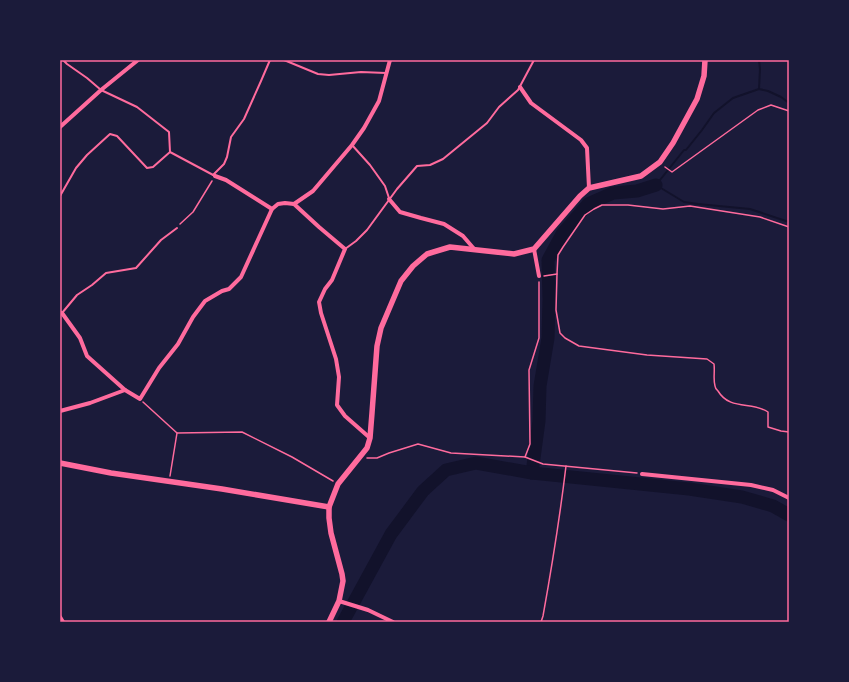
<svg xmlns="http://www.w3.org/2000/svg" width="849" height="682" font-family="'IBM Plex Sans',sans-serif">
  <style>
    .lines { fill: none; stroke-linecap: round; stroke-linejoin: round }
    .stream { stroke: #12122b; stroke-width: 2 }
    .river { stroke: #12122b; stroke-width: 13 }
    .path { stroke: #ff6b9d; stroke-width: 1.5 }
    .service { stroke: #ff6b9d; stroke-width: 2 }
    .minor { stroke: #ff6b9d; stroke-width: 4 }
    .tertiary { stroke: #ff6b9d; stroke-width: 5.5 }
    .neatline { fill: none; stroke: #ff6b9d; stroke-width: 1.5 }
  </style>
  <rect width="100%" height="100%" fill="#1b1b3a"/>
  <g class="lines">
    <g class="stream">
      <polyline points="759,60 760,69 759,89"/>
      <polyline points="789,103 781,97 768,91 759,89 733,98 714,113 702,130 686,150 684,150 656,185 684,202 698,204 750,209 789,222"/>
    </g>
    <g class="river">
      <polyline points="532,473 539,421 540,386 548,338 549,299 548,260 562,234 588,204 613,193 637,191 656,185"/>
      <polyline points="343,622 391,534 423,491 446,470 476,463 532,473 689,489 742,497 773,506 789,515"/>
    </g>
    <g class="path">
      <polyline points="665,167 672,172 758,110 771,105 789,111"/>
      <polyline points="180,224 193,212 212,181"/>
      <path d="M557,274L556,310L560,333L565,338L579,346L647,355L707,359L714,364C715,372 713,379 715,386C715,387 717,390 718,391C730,411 752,401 768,412V427L781,431L789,432"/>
      <polyline points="544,276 557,274 558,255 563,247 585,215 594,209 602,205 628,205 663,209 690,206 760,217 789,227"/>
      <polyline points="143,402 177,433 242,432 292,457 333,481"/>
      <polyline points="525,457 530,444 529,370 539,338 539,282"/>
      <polyline points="367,458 377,458 389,453 418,444 451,453 525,457 543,464 637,473"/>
      <polyline points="170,476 177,433"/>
      <path d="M541,622L543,616C552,566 560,516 566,466"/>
    </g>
    <g class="service">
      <polyline points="63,60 67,64 87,78 101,90 137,107 169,132 170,152 215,176"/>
      <polyline points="284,60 318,74 329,75 361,72 386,73"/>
      <polyline points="352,145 370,165 385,186 389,198"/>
      <polyline points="213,175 224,164 227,157 231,137 244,119 261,81 270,60"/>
      <polyline points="60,196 76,168 87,155 110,134 117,136 147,168 153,167 170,152"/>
      <polyline points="345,249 356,241 367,230 397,189 417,166 430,165 443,159 487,123 499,107 518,90 534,60"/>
      <polyline points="60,311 62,313 77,295 92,285 106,273 136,268 161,240 177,228"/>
    </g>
    <g class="minor">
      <polyline points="520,87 531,103 581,140 587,148 589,188"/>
      <polyline points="60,127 101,90 138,60"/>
      <polyline points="215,176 226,180 272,209"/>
      <polyline points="389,199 400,212 421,218 444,224 463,236 475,250"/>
      <polyline points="294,204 313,191 352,145 364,128 379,101 390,60"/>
      <polyline points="534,249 539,276"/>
      <polyline points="62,313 80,338 87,356 125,390 140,399 159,368 178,344 193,317 205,301 222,291 229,289 241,277 272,209 278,204 285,203 294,204 319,227 345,249 332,280 325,289 319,302 321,313 336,359 339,377 337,405 345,416 370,438"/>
      <polyline points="60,411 90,403 125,390"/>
      <polyline points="642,474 751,485 773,490 789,498"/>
      <polyline points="339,601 368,610 393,622"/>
      <polyline points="60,617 63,622"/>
    </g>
    <g class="tertiary">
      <polyline points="60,463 111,473 222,489 329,507"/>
      <polyline points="329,622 339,601 343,581 342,574 331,533 329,518 329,507 338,484 367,448 370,438 372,413 377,346 381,328 401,281 413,266 427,254 450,247 514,254 534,249 580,196 589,188 641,176 660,162 673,143 697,99 704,76 705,60"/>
    </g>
  </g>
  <rect width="849" height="682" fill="none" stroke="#1b1b3a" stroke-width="122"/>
  <rect x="61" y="61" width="727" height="560" class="neatline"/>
</svg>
